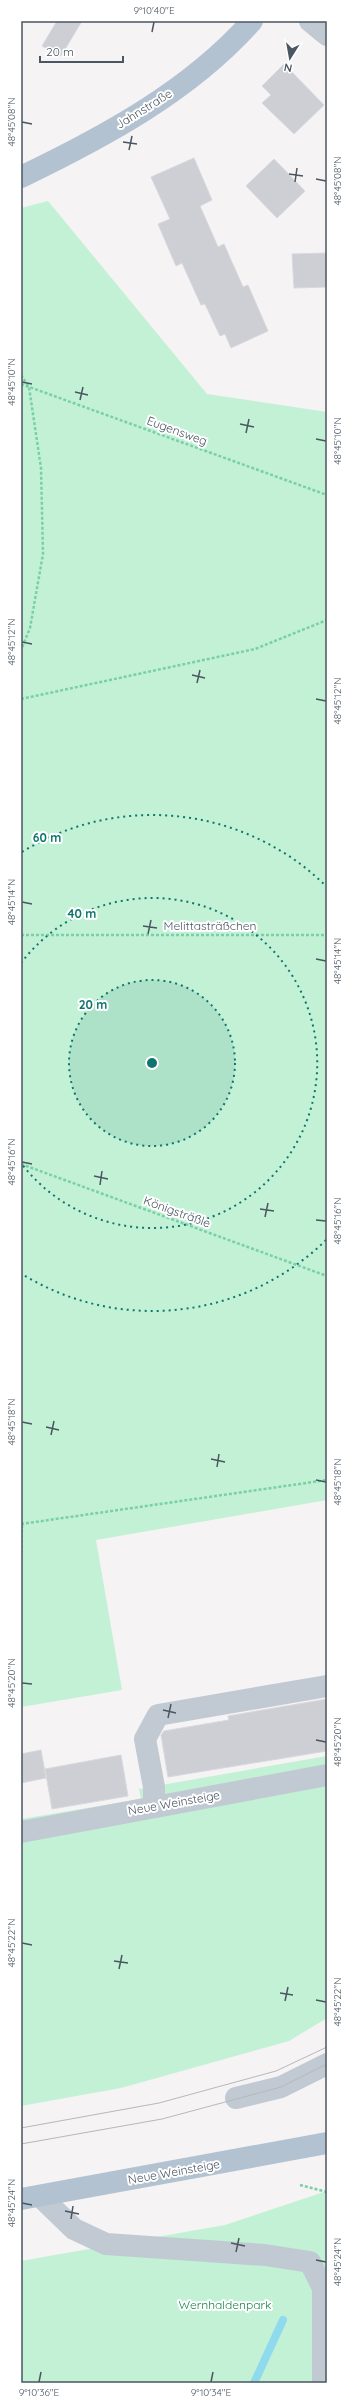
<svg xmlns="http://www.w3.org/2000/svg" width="348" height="2404" font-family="Quicksand,sans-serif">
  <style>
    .green { fill: #c3f1d5 }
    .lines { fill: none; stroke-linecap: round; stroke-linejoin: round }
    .stream { stroke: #90daee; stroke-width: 8 }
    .building { fill: #cdcfd5; stroke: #d7d9de }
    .path { stroke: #7ad0a6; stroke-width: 2.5; stroke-dasharray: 3 2; stroke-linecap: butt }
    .minor { stroke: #c1cad2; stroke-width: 22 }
    .major { stroke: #b3c2d1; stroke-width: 22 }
    .tram { stroke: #b5b8bd; stroke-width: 1 }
    .ticks { fill: none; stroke: #4a5661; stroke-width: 1.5 }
    .ring { fill: none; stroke: #0f766e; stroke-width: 2; stroke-dasharray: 2 4 }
    .labels { text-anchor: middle; stroke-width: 4; stroke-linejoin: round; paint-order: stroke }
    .street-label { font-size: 12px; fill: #4a5661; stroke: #fff }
    .park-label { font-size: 12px; fill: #17864f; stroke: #fff }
    .centre { fill: #0f766e; stroke: #fff; stroke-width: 2 }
    .ring-label { font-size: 12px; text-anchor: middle; font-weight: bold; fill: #0f766e; stroke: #fff; stroke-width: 4; stroke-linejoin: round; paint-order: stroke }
    .neatline { fill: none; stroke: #4a5661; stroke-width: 1.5 }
    .ticks-label { font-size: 10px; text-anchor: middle; fill: #4a5661 }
  </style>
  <rect width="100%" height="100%" fill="#f5f3f3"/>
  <g class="green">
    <polygon points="48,201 207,394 327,412 327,1500 96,1540 122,1690 21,1707 21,208"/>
    <polygon points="327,1756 327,2018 289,2041 121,2088 21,2106 21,1819 141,1799 139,1789"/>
    <polygon points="327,2191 327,2383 21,2383 21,2261 225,2225"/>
  </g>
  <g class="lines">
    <polyline class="stream" points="254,2383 283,2320"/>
  </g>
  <g class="building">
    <polygon points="57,21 82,21 61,56 42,46"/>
    <polygon points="284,64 324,105 294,134 262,103 271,95 262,86"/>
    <polygon points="194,158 212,200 200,206 218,247 224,244 243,287 248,285 268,331 231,348 225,334 220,336 205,304 201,305 182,263 176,266 158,224 170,219 151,177"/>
    <polygon points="274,159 305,191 277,218 246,186"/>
    <polygon points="327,253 327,287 294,288 292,254"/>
    <polygon points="327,1699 327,1751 168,1777 161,1735 164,1731 229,1720 228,1716"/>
    <polygon points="41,1750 46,1778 21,1783 21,1754"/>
    <polygon points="121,1755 128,1796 52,1809 45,1769"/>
  </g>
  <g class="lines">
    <g class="path">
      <polyline points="21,375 29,387 41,468 43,554 30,628 21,650"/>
      <polyline points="21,384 327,495"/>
      <polyline points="21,699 255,649 327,620"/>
      <polyline points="21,935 327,935"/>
      <polyline points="21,1164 327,1276"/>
      <polyline points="21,1524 327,1480"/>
      <polyline points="21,1558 22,1524"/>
      <polyline points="300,2185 327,2192"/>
    </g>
    <g class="minor">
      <polyline points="310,21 327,35"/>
      <polyline points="154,1807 154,1787 145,1739 158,1715 327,1686"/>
      <polyline points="21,1832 327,1775"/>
      <polyline points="236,2098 281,2087 327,2064"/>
      <polyline points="40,2196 74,2229 106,2244 265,2255 310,2262 323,2288 323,2383"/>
    </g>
    <g class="major">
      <path d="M21,177C104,137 190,91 252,21"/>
      <polyline points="21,2199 327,2143"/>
    </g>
    <g class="tram">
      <polyline points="21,2128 159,2103 276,2071 327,2047"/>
      <polyline points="21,2144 162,2119 281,2087 327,2064"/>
    </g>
  </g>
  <path class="ticks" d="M152,32L154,22M22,122L32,124M123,142L137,144M129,150L132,136M289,174L303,176M316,179L326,181M295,182L297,168M22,382L32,384M75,392L88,395M80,400L83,387M240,424L254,427M246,433L249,419M316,439L326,441M22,642L32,644M192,675L205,678M197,683L200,670M316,699L326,701M22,902L32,904M143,926L157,928M148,934L151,920M316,959L326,961M22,1162L32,1164M94,1176L108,1179M100,1185L102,1171M260,1209L274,1211M265,1217L268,1203M316,1220L326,1221M22,1422L32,1424M46,1427L59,1430M51,1435L54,1421M211,1459L225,1462M217,1467L219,1454M316,1480L326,1482M22,1683L32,1684M163,1710L176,1713M168,1718L171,1704M316,1740L326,1742M22,1943L32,1945M114,1961L128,1963M119,1969L122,1955M280,1993L293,1995M316,2000L326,2002M285,2001L288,1987M22,2203L32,2205M65,2211L79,2214M71,2219L73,2206M231,2243L245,2246M236,2252L239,2238M316,2260L326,2262M39,2382L41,2372M211,2382L213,2372"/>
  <circle cx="152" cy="1063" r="83" fill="#0f766e" fill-opacity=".12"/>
  <g class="ring">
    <circle cx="152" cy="1063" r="83"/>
    <path d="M21 963A165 165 0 1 1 21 1163"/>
    <path d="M326 1240A248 248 0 0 1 22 1274M22 852A248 248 0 0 1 326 886"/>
  </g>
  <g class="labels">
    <g class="street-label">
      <text transform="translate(144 109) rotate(-32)" y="4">Jahnstraße</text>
      <text transform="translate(177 431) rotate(20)" y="4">Eugensweg</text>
      <text x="210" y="930">Melittasträßchen</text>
      <text transform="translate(177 1212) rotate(20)" y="4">Königsträßle</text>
      <text transform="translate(174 1803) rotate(-10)" y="4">Neue Weinsteige</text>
      <text transform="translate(174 2172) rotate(-10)" y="4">Neue Weinsteige</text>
    </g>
    <g class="park-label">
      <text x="225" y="2309">Wernhaldenpark</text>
    </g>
  </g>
  <circle cx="152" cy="1063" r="6" class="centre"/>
  <g class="ring-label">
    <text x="47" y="842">60 m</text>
    <text x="82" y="918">40 m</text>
    <text x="93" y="1009">20 m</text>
  </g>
  <rect width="348" height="2404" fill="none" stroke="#ffffff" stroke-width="44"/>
  <g transform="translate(290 58) rotate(191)" stroke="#ffffff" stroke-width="3" paint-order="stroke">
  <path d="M0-3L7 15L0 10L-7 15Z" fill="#4a5661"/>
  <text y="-6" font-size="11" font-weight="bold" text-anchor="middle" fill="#4a5661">N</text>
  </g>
  <path d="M40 56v6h83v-6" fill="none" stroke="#4a5661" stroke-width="2"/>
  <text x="46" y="56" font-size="12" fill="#4a5661" stroke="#ffffff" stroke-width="3" paint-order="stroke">20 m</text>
  <rect x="22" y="22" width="304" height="2360" class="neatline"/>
  <g class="ticks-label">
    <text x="154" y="14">9°10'40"E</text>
    <text transform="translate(11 122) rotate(-90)" y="4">48°45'08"N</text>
    <text transform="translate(337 181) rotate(-90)" y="4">48°45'08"N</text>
    <text transform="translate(11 382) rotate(-90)" y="4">48°45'10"N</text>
    <text transform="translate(337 441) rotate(-90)" y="4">48°45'10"N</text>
    <text transform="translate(11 642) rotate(-90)" y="4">48°45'12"N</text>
    <text transform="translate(337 701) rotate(-90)" y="4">48°45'12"N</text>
    <text transform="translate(11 902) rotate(-90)" y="4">48°45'14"N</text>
    <text transform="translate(337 961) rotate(-90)" y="4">48°45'14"N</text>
    <text transform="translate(11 1162) rotate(-90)" y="4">48°45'16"N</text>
    <text transform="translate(337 1221) rotate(-90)" y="4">48°45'16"N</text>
    <text transform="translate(11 1422) rotate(-90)" y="4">48°45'18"N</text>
    <text transform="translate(337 1482) rotate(-90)" y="4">48°45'18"N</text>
    <text transform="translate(11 1683) rotate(-90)" y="4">48°45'20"N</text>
    <text transform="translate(337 1742) rotate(-90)" y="4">48°45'20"N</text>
    <text transform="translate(11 1943) rotate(-90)" y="4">48°45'22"N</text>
    <text transform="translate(337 2002) rotate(-90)" y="4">48°45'22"N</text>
    <text transform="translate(11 2203) rotate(-90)" y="4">48°45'24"N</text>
    <text transform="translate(337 2262) rotate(-90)" y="4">48°45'24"N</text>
    <text x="39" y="2396">9°10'36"E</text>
    <text x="211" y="2396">9°10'34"E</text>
  </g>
</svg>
